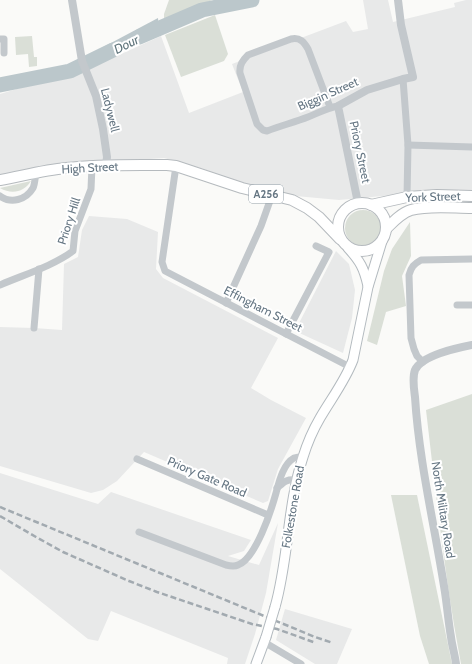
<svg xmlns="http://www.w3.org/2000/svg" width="472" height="664" font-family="Cabin,sans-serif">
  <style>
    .built { fill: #e8e9e9 }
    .green { fill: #dadfd7 }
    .water { fill: #bbc7cb }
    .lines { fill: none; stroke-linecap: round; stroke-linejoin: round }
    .river { stroke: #bbc7cb; stroke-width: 15 }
    .secondary-casing { stroke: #b3babf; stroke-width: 11 }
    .primary-casing { stroke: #b5babe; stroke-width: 12 }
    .minor { stroke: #c3c8cc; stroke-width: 7 }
    .tertiary { stroke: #c3c8cc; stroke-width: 8 }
    .secondary { stroke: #fff; stroke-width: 9 }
    .primary { stroke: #fff; stroke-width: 10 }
    .rail { stroke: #a2aab0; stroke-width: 2.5; stroke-dasharray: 6 3; stroke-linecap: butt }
    .secondary-bridge-casing { stroke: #b3babf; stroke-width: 11; stroke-linecap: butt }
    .secondary-bridge { stroke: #fff; stroke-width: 9 }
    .labels { text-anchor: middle; stroke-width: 4; stroke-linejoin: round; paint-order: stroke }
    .shield { fill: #fff; stroke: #939fa8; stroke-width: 1 }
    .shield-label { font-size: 11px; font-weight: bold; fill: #657683 }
    .street-label { font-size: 12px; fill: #657683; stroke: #fff }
    .water-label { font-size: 13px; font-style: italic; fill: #60757c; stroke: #fff }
  </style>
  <rect width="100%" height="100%" fill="#fafaf8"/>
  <g class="built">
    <polygon points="363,0 388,0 393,22 455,7 454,3 466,0 472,0 472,194 415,193 339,200 263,193 204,169 164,158 50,166 0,176 0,94 97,65 161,36 189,113 243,92 232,64 346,21 353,32 368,29"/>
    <polygon points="89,216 127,219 158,232 156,269 163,278 278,338 251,388 271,400 306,418 278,469 268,501 263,503 144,452 117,481 103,490 91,493 0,466 0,327 34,328 62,330 64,264 78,257 82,230"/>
    <polygon points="336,251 349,264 355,290 352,318 343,353 295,331"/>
    <polygon points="0,473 22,480 98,504 111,492 251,540 244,551 228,556 259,565 278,523 266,593 255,634 245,664 227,664 228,658 111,611 98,641 88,639 0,569"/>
    <polygon points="285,609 352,629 337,664 315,664 276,640"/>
  </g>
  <g class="green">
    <polygon points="169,0 212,0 164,21 164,14"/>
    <polygon points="215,15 228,54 224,61 181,77 165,35"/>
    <polygon points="32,36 34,57 37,57 37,66 29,67 28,54 16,55 15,37"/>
    <path d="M31,181C24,192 12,195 0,188Z"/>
    <circle cx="363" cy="228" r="18"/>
    <polygon points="410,222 411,256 402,276 406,306 386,312 377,345 367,341 384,271 392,249"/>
    <path d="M472,394V664H461C445,580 436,495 426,410Z"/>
    <polygon points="391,495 417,495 452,664 429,664 420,636"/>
  </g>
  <g class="water">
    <polygon points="222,0 250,0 202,10 166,27 165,20 216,1"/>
    <polygon points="158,18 159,29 95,61 94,52"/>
  </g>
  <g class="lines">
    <g class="river">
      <polyline points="139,37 202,10 252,0"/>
      <polyline points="0,85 70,71 113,50"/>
    </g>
    <g class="secondary-casing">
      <g id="secondary">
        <path d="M348,248C360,261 364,268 368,286"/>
        <path d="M275,607C289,558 287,506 303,457C307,444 313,430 320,418C331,399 345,381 353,360L368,287L383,238"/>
        <polyline points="256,664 266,637"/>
      </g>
    </g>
    <g class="primary-casing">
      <g id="primary">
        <path d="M0,180C22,176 44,170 66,168C100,164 134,165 167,165L176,166L242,188L292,200L307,208L319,217L340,239"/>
        <circle cx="362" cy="227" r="24"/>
        <polyline points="371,205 407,197 437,195 472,196"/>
        <path d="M386,229C393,222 401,213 411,210C429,205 453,208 472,208"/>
      </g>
    </g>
    <g class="minor">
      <polyline points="0,39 4,39 4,53"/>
      <polyline points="403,79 408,145 407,197"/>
      <path d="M330,107L308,49C304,42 300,37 291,39L248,55C243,60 239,65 240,73L257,124L263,130L267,131C280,126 295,122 308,117C318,113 327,108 338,106"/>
      <polyline points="408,145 472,147"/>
      <polyline points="176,166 162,262 165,271 350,367"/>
      <path d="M0,196C11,204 26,200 33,188C35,184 35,177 36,173"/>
      <path d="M0,285C23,275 53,266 73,251L75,231L91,189L92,166"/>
      <polyline points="226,303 261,226 272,195"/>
      <polyline points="457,305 472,305"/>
      <polyline points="34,328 39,269"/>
      <polyline points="286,334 329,252 316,246"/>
      <path d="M423,362L417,356L414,349L411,338L409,275C411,267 414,264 421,260L472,259"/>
      <polyline points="137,459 268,515"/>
      <path d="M277,488C284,482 286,479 296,480"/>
      <path d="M139,532L226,565C230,566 234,567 238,565C256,558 271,511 276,493C279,482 283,464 294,458C297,457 300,457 303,457"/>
      <polyline points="264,642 301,664"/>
    </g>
    <g class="tertiary">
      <polyline points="72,0 82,61 96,96 103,129 107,157 106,166"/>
      <polyline points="358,203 338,106 367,90 403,79 413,77 401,25 398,0"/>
      <path d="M456,664C455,655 452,646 451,637C448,620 447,603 444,586C434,523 419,461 415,397C414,389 412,378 415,370C422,355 457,348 472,345"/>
    </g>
    <use href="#secondary" class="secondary"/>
    <use href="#primary" class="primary"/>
    <g class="rail">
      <polyline points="0,507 315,637 333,643"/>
      <polyline points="0,516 36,537 63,552 129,581 157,592 252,624 277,629 316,643"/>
    </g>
    <g class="secondary-bridge-casing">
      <polyline id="secondary-bridge" points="266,637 275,607"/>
    </g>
    <use href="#secondary-bridge" class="secondary-bridge"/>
  </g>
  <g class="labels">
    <rect class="shield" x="249" y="185" width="34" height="18" rx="3"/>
    <g class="shield-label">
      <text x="266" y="198">A256</text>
    </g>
    <g class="street-label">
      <text transform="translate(328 94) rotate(-24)" y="4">Biggin Street</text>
      <text transform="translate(110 110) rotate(76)" y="4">Ladywell</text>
      <text transform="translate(360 152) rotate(78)" y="4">Priory Street</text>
      <text transform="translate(90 168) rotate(-3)" y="4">High Street</text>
      <text transform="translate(433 197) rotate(-2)" y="4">York Street</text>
      <text transform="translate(69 221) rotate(-72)" y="4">Priory Hill</text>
      <text transform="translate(263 309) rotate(27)" y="4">Effingham Street</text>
      <text transform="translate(207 477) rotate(23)" y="4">Priory Gate Road</text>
      <text transform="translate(293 507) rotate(-80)" y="4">Folkestone Road</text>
      <text transform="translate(443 510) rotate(81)" y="4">North Military Road</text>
    </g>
    <g class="water-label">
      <text transform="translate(126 44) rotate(-27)" y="5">Dour</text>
    </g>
  </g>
</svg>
